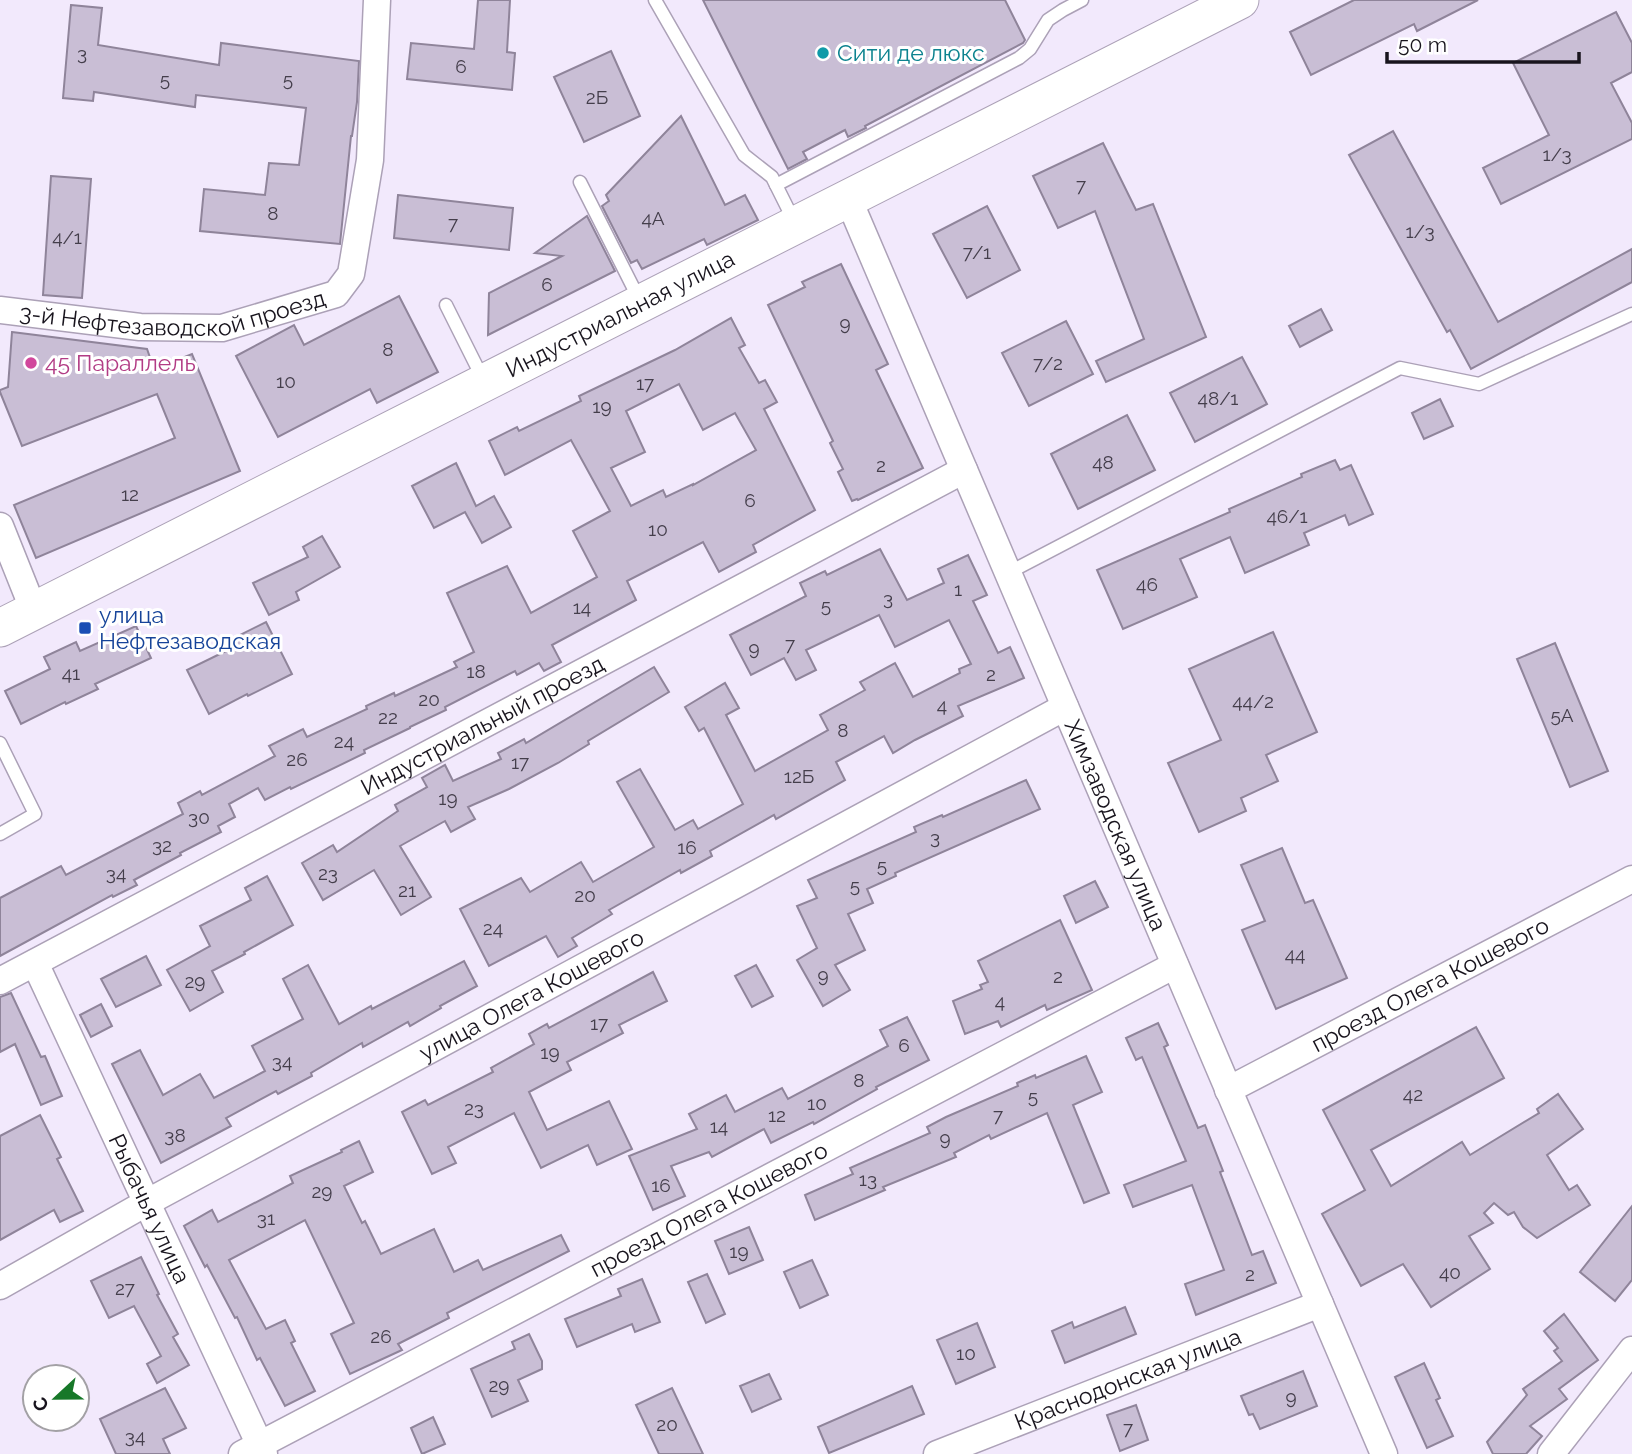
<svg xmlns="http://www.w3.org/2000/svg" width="1632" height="1454" font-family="Raleway,sans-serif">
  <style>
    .building { fill: #c9bed5; stroke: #8f849a; stroke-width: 2; fill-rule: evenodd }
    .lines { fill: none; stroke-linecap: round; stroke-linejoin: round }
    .lane-casing { stroke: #aca1b7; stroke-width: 15 }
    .street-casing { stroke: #aca1b7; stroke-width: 29 }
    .secondary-casing { stroke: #aca1b7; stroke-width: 39 }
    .lane { stroke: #fff; stroke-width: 12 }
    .street { stroke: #fff; stroke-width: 26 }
    .secondary { stroke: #fff; stroke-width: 37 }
    .culture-dot { fill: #0f9aa8; stroke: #fff; stroke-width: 2.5 }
    .hotel-dot { fill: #d1479c; stroke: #fff; stroke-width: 2.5 }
    .transit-dot { fill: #1a4fb4; stroke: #fff; stroke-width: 2.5 }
    .labels { text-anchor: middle; stroke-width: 6; stroke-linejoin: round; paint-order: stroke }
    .number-label { font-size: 19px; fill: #443e4b }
    .culture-label { font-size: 23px; fill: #0d838f; stroke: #fff; text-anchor: start }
    .street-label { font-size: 23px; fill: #18141d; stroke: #fff }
    .hotel-label { font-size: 23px; fill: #b23c85; stroke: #fff; text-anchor: start }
    .transit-label { font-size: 23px; fill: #164399; stroke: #fff; text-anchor: start }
  </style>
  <rect width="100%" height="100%" fill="#f2e9fc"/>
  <g class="building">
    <polygon points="478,0 510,0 507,52 515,53 512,90 407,79 411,43 474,49"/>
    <polygon points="703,0 1005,0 1025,40 1023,43 865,126 866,128 848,137 845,130 803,152 807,159 788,169"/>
    <polygon points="1354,0 1478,0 1417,31 1414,24 1311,75 1290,32"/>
    <polygon points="71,5 102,8 98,45 219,65 221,43 359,61 357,102 352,136 351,136 340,244 200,231 204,189 265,195 269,163 299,165 306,108 196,95 195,107 94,92 93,101 63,98"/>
    <polygon points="1616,12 1632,43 1632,72 1611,83 1632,123 1632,139 1501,204 1483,168 1549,135 1513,63"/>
    <polygon points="611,51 640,116 584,142 554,77"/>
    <polygon points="681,116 725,205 745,195 758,220 707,245 704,239 642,269 637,260 631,263 602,206 609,201 606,195"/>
    <polygon points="1393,131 1498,322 1632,249 1632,282 1471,369 1450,330 1447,332 1349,155"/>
    <polygon points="1103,143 1136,210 1153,204 1206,337 1106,382 1096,361 1144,339 1095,211 1058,228 1033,176"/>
    <polygon points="51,176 91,179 82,298 43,295"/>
    <polygon points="398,195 513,208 509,250 394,238"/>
    <polygon points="987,206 1020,270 967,298 933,234"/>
    <polygon points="587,216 615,271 488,335 489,293 562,256 535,253"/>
    <polygon points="841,264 888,364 876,370 923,468 858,500 857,499 852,501 838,472 843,469 830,443 833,441 768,305 805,287 802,282"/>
    <polygon points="399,296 438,372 377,403 370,389 278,437 236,356 294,325 304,345"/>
    <polygon points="1321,309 1332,330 1300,347 1289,326"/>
    <path d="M731,318L745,345L739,348L759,383L765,380L777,402L764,409L815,510L753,545L756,552L719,572L703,542L627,581L636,600L552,645L561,662L544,671L539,663L517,675L515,671L445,707L446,710L410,727V728L364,750L365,753L291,789L290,787L265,800L258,788L229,804L235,817L218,826L221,832L180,853L181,855L134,880L137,885L113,897L112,895L0,956V898L61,866L66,875L183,814L178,803L200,791L202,795L275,756L269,746L303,729L307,737L367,709L366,706L394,693L395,696L457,667L454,662L474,652L447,593L507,566L531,613L597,577L573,531L610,511L571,440L505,475L489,441L517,427L519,431L581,401L579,396L675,350ZM679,384L703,430L735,413L756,450L693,485V484L666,497L663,490L631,506L611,468L645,452L626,411Z"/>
    <polygon points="1066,321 1093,374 1029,406 1002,353"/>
    <polygon points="12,332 147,349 154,369 192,354 240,471 36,558 14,505 175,438 157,394 22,446 0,392 0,390 8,387"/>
    <polygon points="1242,357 1267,404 1195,442 1170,393"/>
    <polygon points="1440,399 1453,426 1424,439 1412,413"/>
    <polygon points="1127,415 1155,470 1078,509 1051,454"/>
    <polygon points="1335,460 1340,470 1351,465 1373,514 1349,525 1345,515 1304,533 1309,545 1245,573 1230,537 1180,559 1197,597 1123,629 1097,570 1230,512 1229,509 1302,477 1301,474"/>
    <polygon points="456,463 476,506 494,496 511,527 482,543 465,512 434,528 412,486"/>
    <polygon points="322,536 340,567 296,592 299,600 269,615 253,583 308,557 303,547"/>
    <polygon points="880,549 907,600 944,583 938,569 968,555 987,595 973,601 998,653 1010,647 1024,678 958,706 963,716 915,740 893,753 884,736 836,762 845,780 776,819 774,815 710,851 712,856 681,873 680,870 609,910 612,914 572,938 577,946 558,957 546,936 489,966 460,909 521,878 530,892 581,862 593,882 654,847 617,782 640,769 675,830 693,820 698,829 743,804 704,728 699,731 685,707 725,683 739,708 726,715 755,771 828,730 820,715 865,690 860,682 895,663 913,697 960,673 959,669 971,664 949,620 895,647 879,615 806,650 816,670 796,680 784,658 751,675 730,635 806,596 800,583 825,571 827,575"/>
    <polygon points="266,622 292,674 248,696 247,694 209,714 187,670 226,651 222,644"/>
    <polygon points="136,626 151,658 95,684 98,689 66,704 65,702 21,724 5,691 50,669 44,657 76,642 80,651"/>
    <polygon points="1273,632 1317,732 1266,755 1278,781 1241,798 1246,811 1199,832 1168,763 1221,740 1189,669"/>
    <polygon points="1555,643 1608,771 1570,787 1517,659"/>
    <polygon points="654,667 669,692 588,741 589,744 558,763 509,789 468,807 475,819 451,832 445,821 400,846 431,897 401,915 374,870 323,900 302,863 333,845 337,852 398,811 395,805 427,787 422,778 445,765 453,781 501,759 498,753 524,739 526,743"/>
    <polygon points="1026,780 1040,809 895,873 896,876 867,889 873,903 848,914 865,950 835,965 850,990 823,1006 797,960 817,948 797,906 817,898 808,880 916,832 914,827 942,815 943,817"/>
    <polygon points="1282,848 1305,903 1313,900 1347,978 1276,1009 1242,930 1265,921 1241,865"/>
    <polygon points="267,876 293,925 244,952 245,954 212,971 223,992 190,1011 167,970 210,946 200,926 251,900 245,888"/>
    <polygon points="1095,881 1108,907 1076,923 1064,896"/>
    <polygon points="1060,920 1092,990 1047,1010 1045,1005 1001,1027 998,1021 965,1034 953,1001 982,989 980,985 988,982 978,961"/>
    <polygon points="146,956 161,985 116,1007 101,979"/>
    <polygon points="464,961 477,986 440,1006 441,1008 410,1026 408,1022 363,1047 362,1043 311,1073 312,1076 278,1094 276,1091 226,1118 231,1126 161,1163 112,1064 140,1050 163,1095 200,1074 214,1098 265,1071 252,1046 303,1019 283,979 308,965 339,1024 371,1006 372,1009"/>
    <polygon points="756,965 773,996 752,1007 735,976"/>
    <polygon points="653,972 667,1001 619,1025 623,1033 567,1062 571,1070 529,1092 547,1130 609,1101 632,1149 597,1165 588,1145 541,1168 514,1113 448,1147 456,1163 432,1174 402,1112 425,1100 428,1105 493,1072 491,1068 534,1044 529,1034 547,1024 549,1028"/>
    <polygon points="11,993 41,1057 45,1056 62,1096 41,1105 15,1044 0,1052 0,997"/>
    <polygon points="101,1004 112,1026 91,1037 80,1015"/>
    <polygon points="907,1017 929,1060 876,1087 877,1089 814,1124 813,1122 771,1143 764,1129 712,1157 709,1152 671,1166 685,1196 653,1210 629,1156 697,1129 689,1114 726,1095 735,1112 782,1088 788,1099 888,1046 880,1030"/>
    <polygon points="1158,1023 1168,1045 1164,1047 1198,1128 1205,1125 1223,1171 1220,1172 1252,1255 1263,1251 1276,1283 1196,1315 1185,1284 1224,1270 1192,1185 1133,1207 1124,1185 1186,1161 1142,1057 1136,1060 1126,1038"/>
    <polygon points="1476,1027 1504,1078 1371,1150 1391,1186 1462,1142 1470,1155 1539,1113 1537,1109 1558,1094 1583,1129 1547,1155 1569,1190 1577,1185 1590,1205 1537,1238 1523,1227 1514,1212 1508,1215 1494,1203 1484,1213 1493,1223 1469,1236 1490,1269 1431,1307 1403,1264 1361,1286 1322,1214 1365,1190 1323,1110"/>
    <polygon points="1086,1056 1102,1092 1073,1105 1109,1193 1084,1203 1047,1113 991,1139 989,1135 954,1153 956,1157 883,1187 885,1190 815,1220 805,1195 853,1174 850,1168 930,1133 927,1127 946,1117 1018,1086 1017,1083 1035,1075 1036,1078"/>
    <polygon points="40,1115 61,1157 57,1159 83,1211 60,1222 54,1210 0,1240 0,1136"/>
    <polygon points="359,1141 373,1172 344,1186 362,1223 365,1221 381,1254 434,1229 454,1272 478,1260 483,1270 561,1235 569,1251 447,1313 449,1318 398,1344 402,1350 350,1374 331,1334 354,1323 305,1220 229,1260 266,1329 285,1320 295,1341 291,1343 315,1391 285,1406 260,1358 257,1360 237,1317 235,1318 207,1265 205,1267 184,1226 212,1210 218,1222 293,1183 290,1176 342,1152 341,1150"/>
    <polygon points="1632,1206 1632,1280 1615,1301 1580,1272"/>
    <polygon points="749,1227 763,1260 729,1274 715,1241"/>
    <polygon points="141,1257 159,1294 157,1295 178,1334 173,1337 189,1365 157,1383 147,1364 161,1356 134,1306 109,1318 91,1281"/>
    <polygon points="812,1260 828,1295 800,1308 784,1272"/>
    <polygon points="707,1274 725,1314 706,1323 688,1282"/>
    <polygon points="642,1279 660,1322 635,1332 632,1324 577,1347 565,1319 621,1296 618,1289"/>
    <polygon points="1125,1307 1136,1334 1065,1363 1052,1331 1072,1322 1074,1328"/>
    <polygon points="1564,1314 1598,1360 1559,1389 1567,1399 1530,1426 1542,1436 1526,1454 1493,1454 1487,1442 1527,1395 1523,1389 1562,1361 1554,1351 1558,1348 1544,1331"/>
    <polygon points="977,1323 995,1367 956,1384 937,1340"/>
    <polygon points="529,1334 542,1361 542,1369 518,1380 528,1401 492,1417 471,1369 515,1349 512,1342"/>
    <polygon points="1424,1363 1440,1398 1436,1400 1453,1436 1427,1448 1395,1377"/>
    <polygon points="1303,1371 1317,1406 1260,1429 1253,1414 1249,1415 1241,1396"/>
    <polygon points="769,1374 781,1399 752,1412 740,1386"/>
    <polygon points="912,1386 924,1414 829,1453 818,1427"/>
    <polygon points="165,1388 186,1428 163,1439 170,1454 116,1454 100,1419"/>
    <polygon points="672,1388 703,1454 659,1454 636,1405"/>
    <polygon points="1136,1405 1148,1440 1120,1451 1107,1415"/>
    <polygon points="433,1417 445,1444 422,1454 411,1428"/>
  </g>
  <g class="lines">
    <g class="lane-casing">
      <g id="lane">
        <polyline points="655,0 744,155 772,177 794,221"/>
        <polyline points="580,182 639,299"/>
        <polyline points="776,185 1019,58 1030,49 1048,20 1063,10 1082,0"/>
        <polyline points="446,305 483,379"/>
        <polyline points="1008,573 1400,368 1479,384 1632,314"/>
        <polyline points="0,743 35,814 0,834"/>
      </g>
    </g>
    <g class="street-casing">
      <g id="street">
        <path id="s1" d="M848,198L1384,1454"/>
        <path id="s2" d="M0,310L140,327L222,328L336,294L351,274L370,160L377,0"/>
        <polyline points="0,526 34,611"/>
        <path id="s3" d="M35,963L264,1454"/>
        <path id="s4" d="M0,981L964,470"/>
        <path id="s5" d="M1228,1090L1632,879"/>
        <path id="s6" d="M0,1286L146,1203L1065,707"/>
        <path id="s7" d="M242,1454L1175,965"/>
        <path id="s8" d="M937,1454L1320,1304"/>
        <polyline points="1551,1454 1632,1350"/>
      </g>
    </g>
    <g class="secondary-casing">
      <g id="secondary">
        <path id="s9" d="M0,628L1240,0"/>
      </g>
    </g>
    <use href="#lane" class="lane"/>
    <use href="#street" class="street"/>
    <use href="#secondary" class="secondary"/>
  </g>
  <circle class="culture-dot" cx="823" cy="53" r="7"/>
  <circle class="hotel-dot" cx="31" cy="363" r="7"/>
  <rect class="transit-dot" x="78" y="621" width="14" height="14" rx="3.5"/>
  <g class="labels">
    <g class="number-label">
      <text x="82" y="60">3</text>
      <text x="461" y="73">6</text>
      <text x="165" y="86">5</text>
      <text x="288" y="86">5</text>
      <text x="597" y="104">2Б</text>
      <text x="1557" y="161">1/3</text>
      <text x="1081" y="192">7</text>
      <text x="273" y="220">8</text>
      <text x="653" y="225">4А</text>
      <text x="453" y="230">7</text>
      <text x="1420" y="238">1/3</text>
      <text x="67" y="244">4/1</text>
      <text x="977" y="259">7/1</text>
      <text x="547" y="291">6</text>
      <text x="845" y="330">9</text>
      <text x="388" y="356">8</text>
      <text x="1048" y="370">7/2</text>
      <text x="286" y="388">10</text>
      <text x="645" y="390">17</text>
      <text x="1218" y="405">48/1</text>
      <text x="602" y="413">19</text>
      <text x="1103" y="469">48</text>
      <text x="881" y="472">2</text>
      <text x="130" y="501">12</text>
      <text x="750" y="507">6</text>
      <text x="1287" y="523">46/1</text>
      <text x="658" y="536">10</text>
      <text x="1147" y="591">46</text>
      <text x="958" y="596">1</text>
      <text x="888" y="605">3</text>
      <text x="826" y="612">5</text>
      <text x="582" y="614">14</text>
      <text x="790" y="651">7</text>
      <text x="754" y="655">9</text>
      <text x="476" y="678">18</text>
      <text x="71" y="680">41</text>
      <text x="991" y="681">2</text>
      <text x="429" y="706">20</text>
      <text x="1253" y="708">44/2</text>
      <text x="942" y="712">4</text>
      <text x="1562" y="722">5А</text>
      <text x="388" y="724">22</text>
      <text x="843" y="737">8</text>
      <text x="344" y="748">24</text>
      <text x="297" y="766">26</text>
      <text x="520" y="769">17</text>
      <text x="799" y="783">12Б</text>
      <text x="448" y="805">19</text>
      <text x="199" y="824">30</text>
      <text x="935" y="844">3</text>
      <text x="162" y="852">32</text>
      <text x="687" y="854">16</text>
      <text x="882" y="872">5</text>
      <text x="116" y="880">34</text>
      <text x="328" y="880">23</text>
      <text x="855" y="892">5</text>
      <text x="407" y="897">21</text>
      <text x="585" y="902">20</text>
      <text x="493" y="935">24</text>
      <text x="1295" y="961">44</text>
      <text x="823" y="982">9</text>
      <text x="1058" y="983">2</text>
      <text x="195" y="988">29</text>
      <text x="1000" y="1008">4</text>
      <text x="599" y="1030">17</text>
      <text x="904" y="1052">6</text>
      <text x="550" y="1059">19</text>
      <text x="282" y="1068">34</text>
      <text x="859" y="1087">8</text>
      <text x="1413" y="1101">42</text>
      <text x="1033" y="1103">5</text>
      <text x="817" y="1110">10</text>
      <text x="474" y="1115">23</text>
      <text x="777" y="1122">12</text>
      <text x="998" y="1122">7</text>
      <text x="719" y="1133">14</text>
      <text x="175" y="1142">38</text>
      <text x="945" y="1145">9</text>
      <text x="868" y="1186">13</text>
      <text x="661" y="1192">16</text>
      <text x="322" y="1198">29</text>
      <text x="266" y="1225">31</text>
      <text x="739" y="1258">19</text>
      <text x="1450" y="1279">40</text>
      <text x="1250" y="1281">2</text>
      <text x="125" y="1295">27</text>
      <text x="381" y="1343">26</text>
      <text x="966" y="1360">10</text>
      <text x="499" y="1392">29</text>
      <text x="1291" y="1404">9</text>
      <text x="667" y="1431">20</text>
      <text x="1128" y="1435">7</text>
      <text x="135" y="1443">34</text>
    </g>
    <g class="culture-label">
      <text x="837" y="61">Сити де люкс</text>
    </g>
    <g class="street-label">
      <text dy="8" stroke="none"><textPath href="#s2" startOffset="175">3-й Нефтезаводской проезд</textPath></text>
      <text dy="8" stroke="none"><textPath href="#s9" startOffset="695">Индустриальная улица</textPath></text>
      <text dy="8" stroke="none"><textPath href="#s4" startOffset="546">Индустриальный проезд</textPath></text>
      <text dy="8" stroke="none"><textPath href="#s1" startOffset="682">Химзаводская улица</textPath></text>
      <text dy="8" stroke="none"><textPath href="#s5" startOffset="228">проезд Олега Кошевого</textPath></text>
      <text dy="8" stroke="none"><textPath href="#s6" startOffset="606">улица Олега Кошевого</textPath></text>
      <text dy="8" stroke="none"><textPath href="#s3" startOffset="271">Рыбачья улица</textPath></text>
      <text dy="8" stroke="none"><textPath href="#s7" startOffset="527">проезд Олега Кошевого</textPath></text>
      <text dy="8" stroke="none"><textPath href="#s8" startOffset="205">Краснодонская улица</textPath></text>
    </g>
    <g class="hotel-label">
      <text x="45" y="371">45 Параллель</text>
    </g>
    <g class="transit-label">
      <text x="99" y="623">улица<tspan x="99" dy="26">Нефтезаводская</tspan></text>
    </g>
  </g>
  <g transform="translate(56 1398) rotate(248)"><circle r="33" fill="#ffffff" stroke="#a3a1a5" stroke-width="2"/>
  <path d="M0-5L12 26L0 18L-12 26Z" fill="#177829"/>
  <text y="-10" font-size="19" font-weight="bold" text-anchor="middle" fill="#18141d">С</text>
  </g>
  <path d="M1387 52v10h192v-10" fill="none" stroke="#18141d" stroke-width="3.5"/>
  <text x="1398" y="52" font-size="21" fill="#18141d" stroke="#ffffff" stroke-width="5" paint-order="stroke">50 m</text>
</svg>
